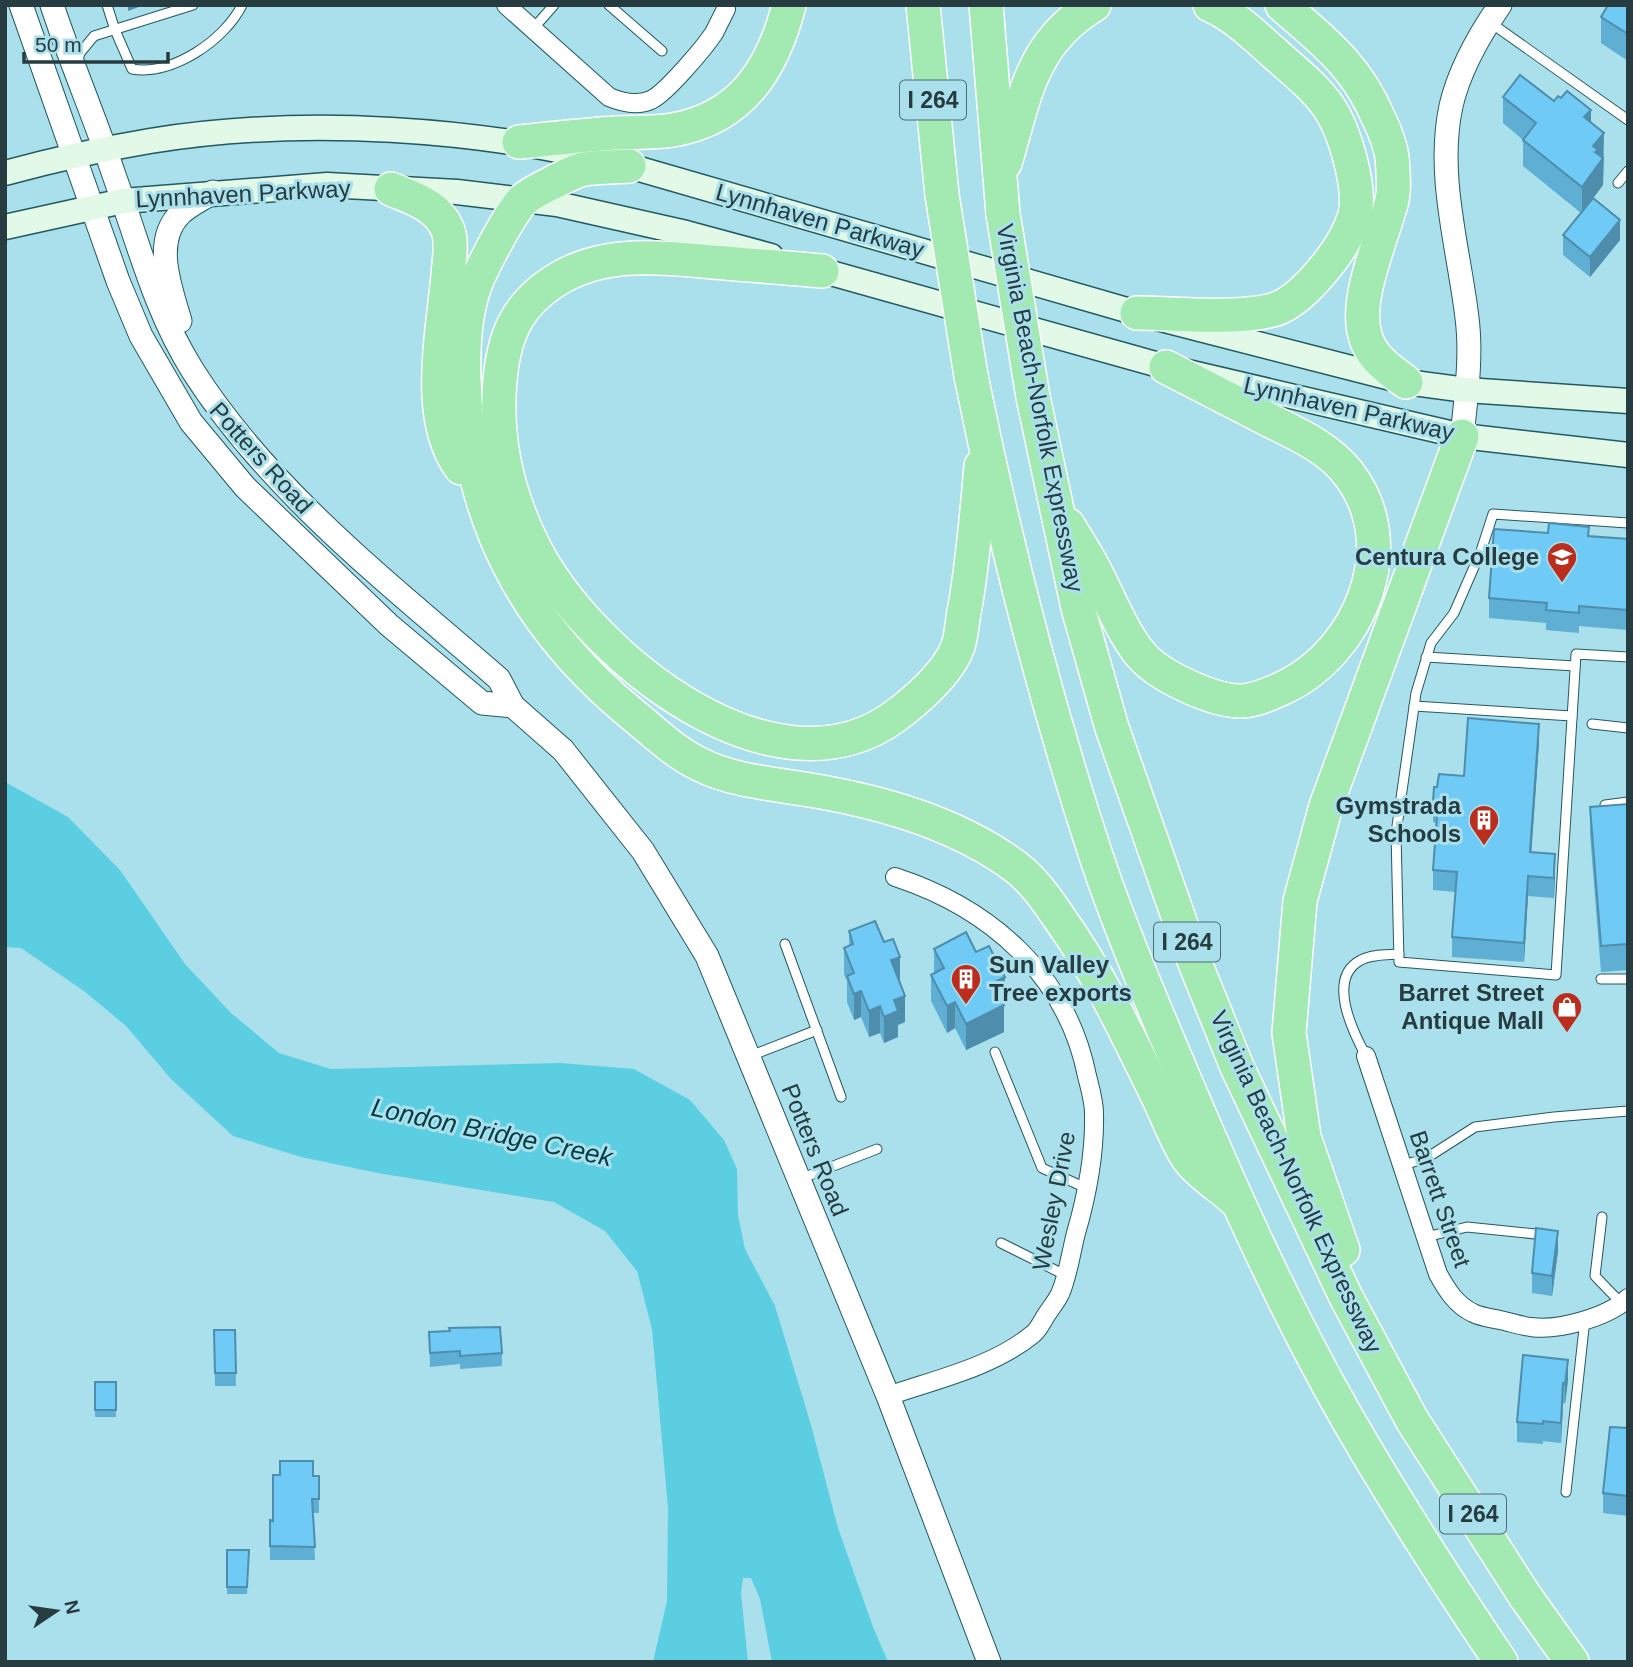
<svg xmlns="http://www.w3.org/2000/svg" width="1633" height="1667" font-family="Arial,sans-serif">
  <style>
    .water { fill: #5bcee2 }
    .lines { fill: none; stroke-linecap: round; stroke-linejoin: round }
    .service-casing { stroke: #235962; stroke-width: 11 }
    .minor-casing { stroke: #235962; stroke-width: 20 }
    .tertiary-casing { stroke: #235962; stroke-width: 25 }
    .secondary-casing { stroke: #235962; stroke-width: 27 }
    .motorway-casing { stroke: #fff; stroke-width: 36 }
    .service { stroke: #fff; stroke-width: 9 }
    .minor { stroke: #fff; stroke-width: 18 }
    .tertiary { stroke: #fff; stroke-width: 23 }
    .secondary { stroke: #e3f9e8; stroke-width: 24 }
    .motorway { stroke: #a3eab2; stroke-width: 33 }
    .motorway-bridge-casing { stroke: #fff; stroke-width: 36; stroke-linecap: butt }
    .motorway-bridge { stroke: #a3eab2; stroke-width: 33 }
    .wall { fill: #5faed3 }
    .shaded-wall { fill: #4e8dac }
    .building { fill: #6fcaf5; stroke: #4e8dac; stroke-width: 2 }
    .labels { text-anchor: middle; stroke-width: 6; stroke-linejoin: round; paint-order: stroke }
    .shield { fill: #a9e0eb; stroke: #4d6d74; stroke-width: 2 }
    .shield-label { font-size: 23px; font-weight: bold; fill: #263c41 }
    .street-label { font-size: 24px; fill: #263c41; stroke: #a9e0eb }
    .poi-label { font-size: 24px; font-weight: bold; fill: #263c41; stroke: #a9e0eb; text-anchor: end }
    .water-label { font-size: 26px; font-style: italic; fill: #023b43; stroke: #a9e0eb }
  </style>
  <rect width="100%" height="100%" fill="#a9e0eb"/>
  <polygon class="water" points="5,782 68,817 120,870 185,964 231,1013 279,1053 331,1069 560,1063 634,1069 690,1100 724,1140 737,1169 738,1215 745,1249 775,1306 811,1425 838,1528 873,1627 888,1662 772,1662 760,1599 751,1578 743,1578 741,1593 748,1662 653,1662 667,1601 668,1508 652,1329 637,1271 605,1231 554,1202 378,1173 301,1157 233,1136 171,1079 126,1026 84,991 21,948 5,947"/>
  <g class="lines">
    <g class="service-casing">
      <g id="service">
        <path d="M107,5L115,30L132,69C172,76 225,40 242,5"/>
        <polyline points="609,5 662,51"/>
        <polyline points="1491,23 1628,120"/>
        <polyline points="532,30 554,5"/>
        <polyline points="77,62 80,53 94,36 193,5"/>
        <polyline points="1618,183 1628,171"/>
        <polyline points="1628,523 1493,514 1481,551 1454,613 1431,643 1416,693 1396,833 1399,962 1556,975 1576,654 1628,657"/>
        <polyline points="1426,657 1575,666"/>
        <polyline points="1414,706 1572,716"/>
        <polyline points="1592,724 1628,728"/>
        <polyline points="1605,805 1628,802"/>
        <polyline points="785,944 841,1097"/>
        <polyline points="1601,979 1628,979"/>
        <polyline points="995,1052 1042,1168 1086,1188"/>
        <polyline points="750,1056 817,1030"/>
        <path d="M1366,1056C1353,1032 1326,978 1361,960C1372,954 1387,955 1399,954"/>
        <polyline points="1402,1165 1425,1159 1475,1127 1554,1117 1628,1111"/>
        <polyline points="800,1179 877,1149"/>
        <polyline points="1602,1217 1595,1276 1622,1304"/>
        <polyline points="1426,1237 1467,1227 1545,1235"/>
        <polyline points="1001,1243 1065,1275"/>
        <polyline points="1566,1492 1585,1319"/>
      </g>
    </g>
    <g class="minor-casing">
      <g id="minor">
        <path d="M506,5L609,97C623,103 637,106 651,100C666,93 704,48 714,33C718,25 722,17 726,9"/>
        <path d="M1366,1056L1438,1274C1447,1290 1456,1305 1473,1313C1481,1317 1491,1318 1500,1320C1510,1322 1521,1326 1531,1327C1558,1331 1608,1317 1628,1298"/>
        <path d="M888,1396C937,1379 993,1367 1033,1334C1038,1330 1042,1322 1045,1317C1050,1309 1056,1302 1060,1294C1068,1276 1071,1252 1076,1233C1087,1195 1095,1153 1094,1113C1094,1101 1090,1088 1087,1076C1067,975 990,908 895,877"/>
      </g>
    </g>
    <g class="tertiary-casing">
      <g id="tertiary">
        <polyline points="21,5 118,281 141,336 191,422 245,487 389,625 482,703 513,706"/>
        <path d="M52,5C71,63 95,118 114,175C138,242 155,311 193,371C269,491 393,587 499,679L513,706L563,750L643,851L707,956L888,1396L989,1662"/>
        <path d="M180,321C171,289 152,242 180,214C189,205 203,199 213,192"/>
        <path d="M1462,436C1466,398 1472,356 1467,318C1459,249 1436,176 1451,106C1459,71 1480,34 1500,5"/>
      </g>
    </g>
    <g class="secondary-casing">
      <g id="secondary">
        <path d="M5,173C53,160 102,149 150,141C303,116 481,128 629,166L1137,313L1406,382L1466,390L1628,401"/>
        <polyline points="5,227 123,201 327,185 457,192 557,204 686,233 771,256"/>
        <polyline points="806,266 1166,367 1462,436 1628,455"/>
      </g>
    </g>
    <g class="motorway-casing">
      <g id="motorway">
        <polyline points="923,5 942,195"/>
        <polyline points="986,5 1003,214"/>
        <path d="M1282,5C1323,41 1356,65 1378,117C1384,129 1390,144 1392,157C1393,170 1395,188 1392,200C1383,237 1354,298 1365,335C1370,357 1389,369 1406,382"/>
        <path d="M519,142C551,139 583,135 615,133C634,132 655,133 673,130C742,118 773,68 789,5"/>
        <path d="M1005,163C1025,97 1030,44 1094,5"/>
        <path d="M629,166C614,167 599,167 584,169C574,171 530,193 523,200C510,213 485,262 477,280C465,309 463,347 464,378C467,517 525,626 632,714C653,731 674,752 699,764C732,781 774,784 810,790C882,802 957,823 1016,867C1034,881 1047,900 1060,919C1100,975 1129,1038 1159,1099C1168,1117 1178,1146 1190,1161C1202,1176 1222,1188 1236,1201"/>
        <path d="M391,189C412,198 437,205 447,228C453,240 449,262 448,275C443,333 424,419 461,468"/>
        <path d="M822,271C790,268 758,266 726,263C673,259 616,249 567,274C515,301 501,339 499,396C497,450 511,503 536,551C593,658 773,804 894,717C916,701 949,672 958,646C962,634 962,620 965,607C973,561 977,514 981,466"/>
        <path d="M1137,313C1173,313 1250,321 1281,307C1301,297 1318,277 1331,260C1341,247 1349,233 1354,218C1363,190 1344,129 1328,106C1313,85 1293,70 1274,53C1255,36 1235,16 1210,5"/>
        <path d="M971,376C1004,539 1045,701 1097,859C1121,930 1151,1000 1180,1069C1230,1187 1283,1306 1347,1418C1395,1501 1447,1582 1501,1662"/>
        <polyline points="1033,397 1078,608 1112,728 1191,953 1237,1067 1346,1297 1412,1420 1525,1596 1572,1662"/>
        <path d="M1068,525C1077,540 1087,555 1095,571C1109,597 1126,643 1148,662C1167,679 1214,701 1240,701C1255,701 1272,693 1285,687C1361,650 1404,544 1348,473C1327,446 1294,433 1265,418C1232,401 1199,384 1166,367"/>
        <polyline points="1343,1250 1304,1137 1289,1033 1300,901 1326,806 1462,436"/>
      </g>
    </g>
    <use href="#service" class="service"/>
    <use href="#minor" class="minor"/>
    <use href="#tertiary" class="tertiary"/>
    <use href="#secondary" class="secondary"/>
    <use href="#motorway" class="motorway"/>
    <g class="motorway-bridge-casing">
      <g id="motorway-bridge">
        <polyline points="942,195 971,376"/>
        <polyline points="1003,214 1033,397"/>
      </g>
    </g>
    <use href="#motorway-bridge" class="motorway-bridge"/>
  </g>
  <g class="wall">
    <polygon points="1628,5 1628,61 1601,43 1601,17"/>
    <polygon points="1503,97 1554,101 1591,122 1604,159 1603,185 1593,198 1620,240 1590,277 1563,255 1563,235 1581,213 1523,166 1523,140 1503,123"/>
    <polygon points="1589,536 1628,539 1628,630 1579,626 1579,633 1546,630 1546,623 1489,618 1489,598"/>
    <polygon points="1539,743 1531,852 1555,874 1554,898 1528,896 1524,962 1452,957 1452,937 1456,892 1433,890 1433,870 1436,823 1433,822 1433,802 1464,776"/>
    <polygon points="1628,804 1628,970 1601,972 1590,834 1590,807"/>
    <polygon points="849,931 900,983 905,1022 898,1025 898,1037 884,1043 880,1033 869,1037 861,1017 854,1020 847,1002 847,981 844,974 844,948 849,946"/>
    <polygon points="934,949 976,952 1005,1003 1004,1004 1004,1032 966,1050 955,1028 947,1033 931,1001 931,975 934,973"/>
    <polygon points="1558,1251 1552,1296 1532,1293 1532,1273"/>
    <polygon points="214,1330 235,1330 236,1386 215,1386"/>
    <polygon points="429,1332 502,1353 502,1366 460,1369 460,1364 430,1367"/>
    <polygon points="1568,1380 1565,1404 1563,1403 1561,1443 1543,1441 1543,1444 1517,1442 1517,1422"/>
    <rect x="95" y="1382" width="21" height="35"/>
    <polygon points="1628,1428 1628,1516 1603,1513 1603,1493"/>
    <polygon points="313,1476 319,1476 319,1513 313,1513 315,1560 270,1560 270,1520 273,1521"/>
    <polygon points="227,1550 249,1550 247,1594 227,1594"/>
  </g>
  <g class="shaded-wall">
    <polygon points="128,5 144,5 128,11"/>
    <polygon points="1591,110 1591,136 1584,117"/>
    <polygon points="1604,133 1603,185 1582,213 1582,187 1593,146"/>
    <polygon points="1620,220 1620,240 1590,277 1590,257"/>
    <polygon points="1539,724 1539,743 1530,872 1530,852"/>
    <polygon points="1555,854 1555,874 1554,898 1554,878"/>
    <polygon points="1528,876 1528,896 1524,962 1524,943"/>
    <polygon points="900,957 900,983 891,960"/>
    <polygon points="1005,977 1005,1003 993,1009 993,983"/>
    <polygon points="861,991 861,1017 854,1020 854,994"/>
    <polygon points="905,996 905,1022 898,1025 898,1037 884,1043 884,1017 894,1000"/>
    <polygon points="955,1002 955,1028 947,1033 947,1006"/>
    <polygon points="1004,1005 1004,1032 966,1050 966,1024"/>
    <polygon points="880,1006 880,1033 869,1037 869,1011"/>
    <polygon points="1558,1231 1558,1251 1552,1296 1552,1276"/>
    <polygon points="1568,1360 1568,1380 1565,1404 1565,1384"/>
    <polygon points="1563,1383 1563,1403 1561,1443 1561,1423"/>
  </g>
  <g class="building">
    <polygon points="1608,5 1628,5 1628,34 1601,17"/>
    <polygon points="1520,75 1554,101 1558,96 1561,98 1567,91 1591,110 1584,117 1604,133 1593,146 1598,150 1595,152 1603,158 1582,187 1523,140 1536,123 1503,97"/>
    <polygon points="1593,198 1620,220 1590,257 1563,235"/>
    <polygon points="1549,523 1589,527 1588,536 1628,539 1628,610 1579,606 1579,613 1546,610 1547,603 1489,598 1494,529 1548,533"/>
    <polygon points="1468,718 1539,724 1530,852 1555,854 1554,870 1554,878 1528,876 1524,943 1452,937 1457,872 1433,870 1438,803 1433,802 1434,787 1437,787 1439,774 1464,776"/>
    <polygon points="1628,804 1628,944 1601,946 1590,807"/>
    <polygon points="875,921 884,942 893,939 900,957 891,960 905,996 894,1000 898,1011 884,1017 880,1006 869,1011 861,991 854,994 847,976 854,973 844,948 853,944 849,931"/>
    <polygon points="966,932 976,952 989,946 1005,977 993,983 1004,1005 966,1024 955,1002 947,1006 931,975 944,968 934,949"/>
    <polygon points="1536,1228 1558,1231 1552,1276 1532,1273"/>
    <polygon points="500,1327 502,1353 460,1356 460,1351 430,1353 429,1332 450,1331 449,1328"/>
    <polygon points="214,1330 235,1330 236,1373 215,1373"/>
    <polygon points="1523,1355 1568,1360 1565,1384 1563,1383 1561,1423 1543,1421 1543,1424 1517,1422"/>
    <rect x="95" y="1382" width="21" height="28"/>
    <polygon points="1610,1427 1628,1428 1628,1496 1603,1493"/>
    <polygon points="280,1461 313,1461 313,1476 319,1476 319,1499 312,1499 315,1547 270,1546 270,1520 273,1521 273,1475 280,1475"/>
    <polygon points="227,1550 249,1550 247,1587 227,1587"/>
  </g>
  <defs>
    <g id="university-pin" transform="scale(1.575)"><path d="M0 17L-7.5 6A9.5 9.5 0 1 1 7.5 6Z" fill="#bb2e1e" stroke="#a9e0eb"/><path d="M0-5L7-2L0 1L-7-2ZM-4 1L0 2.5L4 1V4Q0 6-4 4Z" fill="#fff"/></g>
    <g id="building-pin" transform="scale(1.575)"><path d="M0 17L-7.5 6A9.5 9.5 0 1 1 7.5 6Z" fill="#bb2e1e" stroke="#a9e0eb"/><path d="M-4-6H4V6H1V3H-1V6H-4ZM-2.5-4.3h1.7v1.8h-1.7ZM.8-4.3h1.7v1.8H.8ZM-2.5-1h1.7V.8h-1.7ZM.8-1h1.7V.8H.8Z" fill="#fff"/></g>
    <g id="shop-pin" transform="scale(1.575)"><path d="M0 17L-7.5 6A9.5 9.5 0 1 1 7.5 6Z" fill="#bb2e1e" stroke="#a9e0eb"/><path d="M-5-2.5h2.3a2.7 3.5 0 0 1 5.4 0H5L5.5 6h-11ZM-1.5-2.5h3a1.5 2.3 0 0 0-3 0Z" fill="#fff"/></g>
  </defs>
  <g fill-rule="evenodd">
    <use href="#university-pin" x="1562" y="557"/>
    <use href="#building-pin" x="1484" y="820"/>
    <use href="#building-pin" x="966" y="979"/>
    <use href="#shop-pin" x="1567" y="1007"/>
  </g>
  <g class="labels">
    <g class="shield">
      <rect x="900" y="80.5" width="66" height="39" rx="5"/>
      <rect x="1154" y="922.5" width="66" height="39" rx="5"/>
      <rect x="1440" y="1494.5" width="66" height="39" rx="5"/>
    </g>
    <g class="shield-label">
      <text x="933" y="108">I 264</text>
      <text x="1187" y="950">I 264</text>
      <text x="1473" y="1522">I 264</text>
    </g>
    <g class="street-label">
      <text transform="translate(243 194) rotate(-3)" y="8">Lynnhaven Parkway</text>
      <text transform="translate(820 221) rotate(16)" y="8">Lynnhaven Parkway</text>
      <text transform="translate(1040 408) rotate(79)" y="8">Virginia Beach-Norfolk Expressway</text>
      <text transform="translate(1349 409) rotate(13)" y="8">Lynnhaven Parkway</text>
      <text transform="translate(261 458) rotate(48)" y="8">Potters Road</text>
      <text transform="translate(815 1150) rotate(68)" y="8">Potters Road</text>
      <text transform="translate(1296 1182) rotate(65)" y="8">Virginia Beach-Norfolk Expressway</text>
      <text transform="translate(1440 1199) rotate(71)" y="8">Barrett Street</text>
      <text transform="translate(1054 1201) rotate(-79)" y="8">Wesley Drive</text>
    </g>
    <g class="poi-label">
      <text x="1539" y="565">Centura College</text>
      <text x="1461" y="814">Gymstrada<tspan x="1461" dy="28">Schools</tspan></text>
      <text x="989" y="973" text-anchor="start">Sun Valley<tspan x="989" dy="28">Tree exports</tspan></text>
      <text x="1544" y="1001">Barret Street<tspan x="1544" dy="28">Antique Mall</tspan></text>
    </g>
    <g class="water-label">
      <text transform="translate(492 1132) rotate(12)" y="9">London Bridge Creek</text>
    </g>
  </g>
  <rect width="1633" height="1667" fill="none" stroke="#263c41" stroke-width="14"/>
  <g transform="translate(56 1611) rotate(77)" stroke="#a9e0eb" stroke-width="5" paint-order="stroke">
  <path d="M0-5L12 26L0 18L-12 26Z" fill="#263c41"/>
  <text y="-10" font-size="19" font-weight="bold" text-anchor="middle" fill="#263c41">N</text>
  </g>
  <path d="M24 52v10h144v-10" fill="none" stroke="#263c41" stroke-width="3.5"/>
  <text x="35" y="52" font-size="21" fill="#263c41" stroke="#a9e0eb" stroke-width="5" paint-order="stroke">50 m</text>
</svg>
